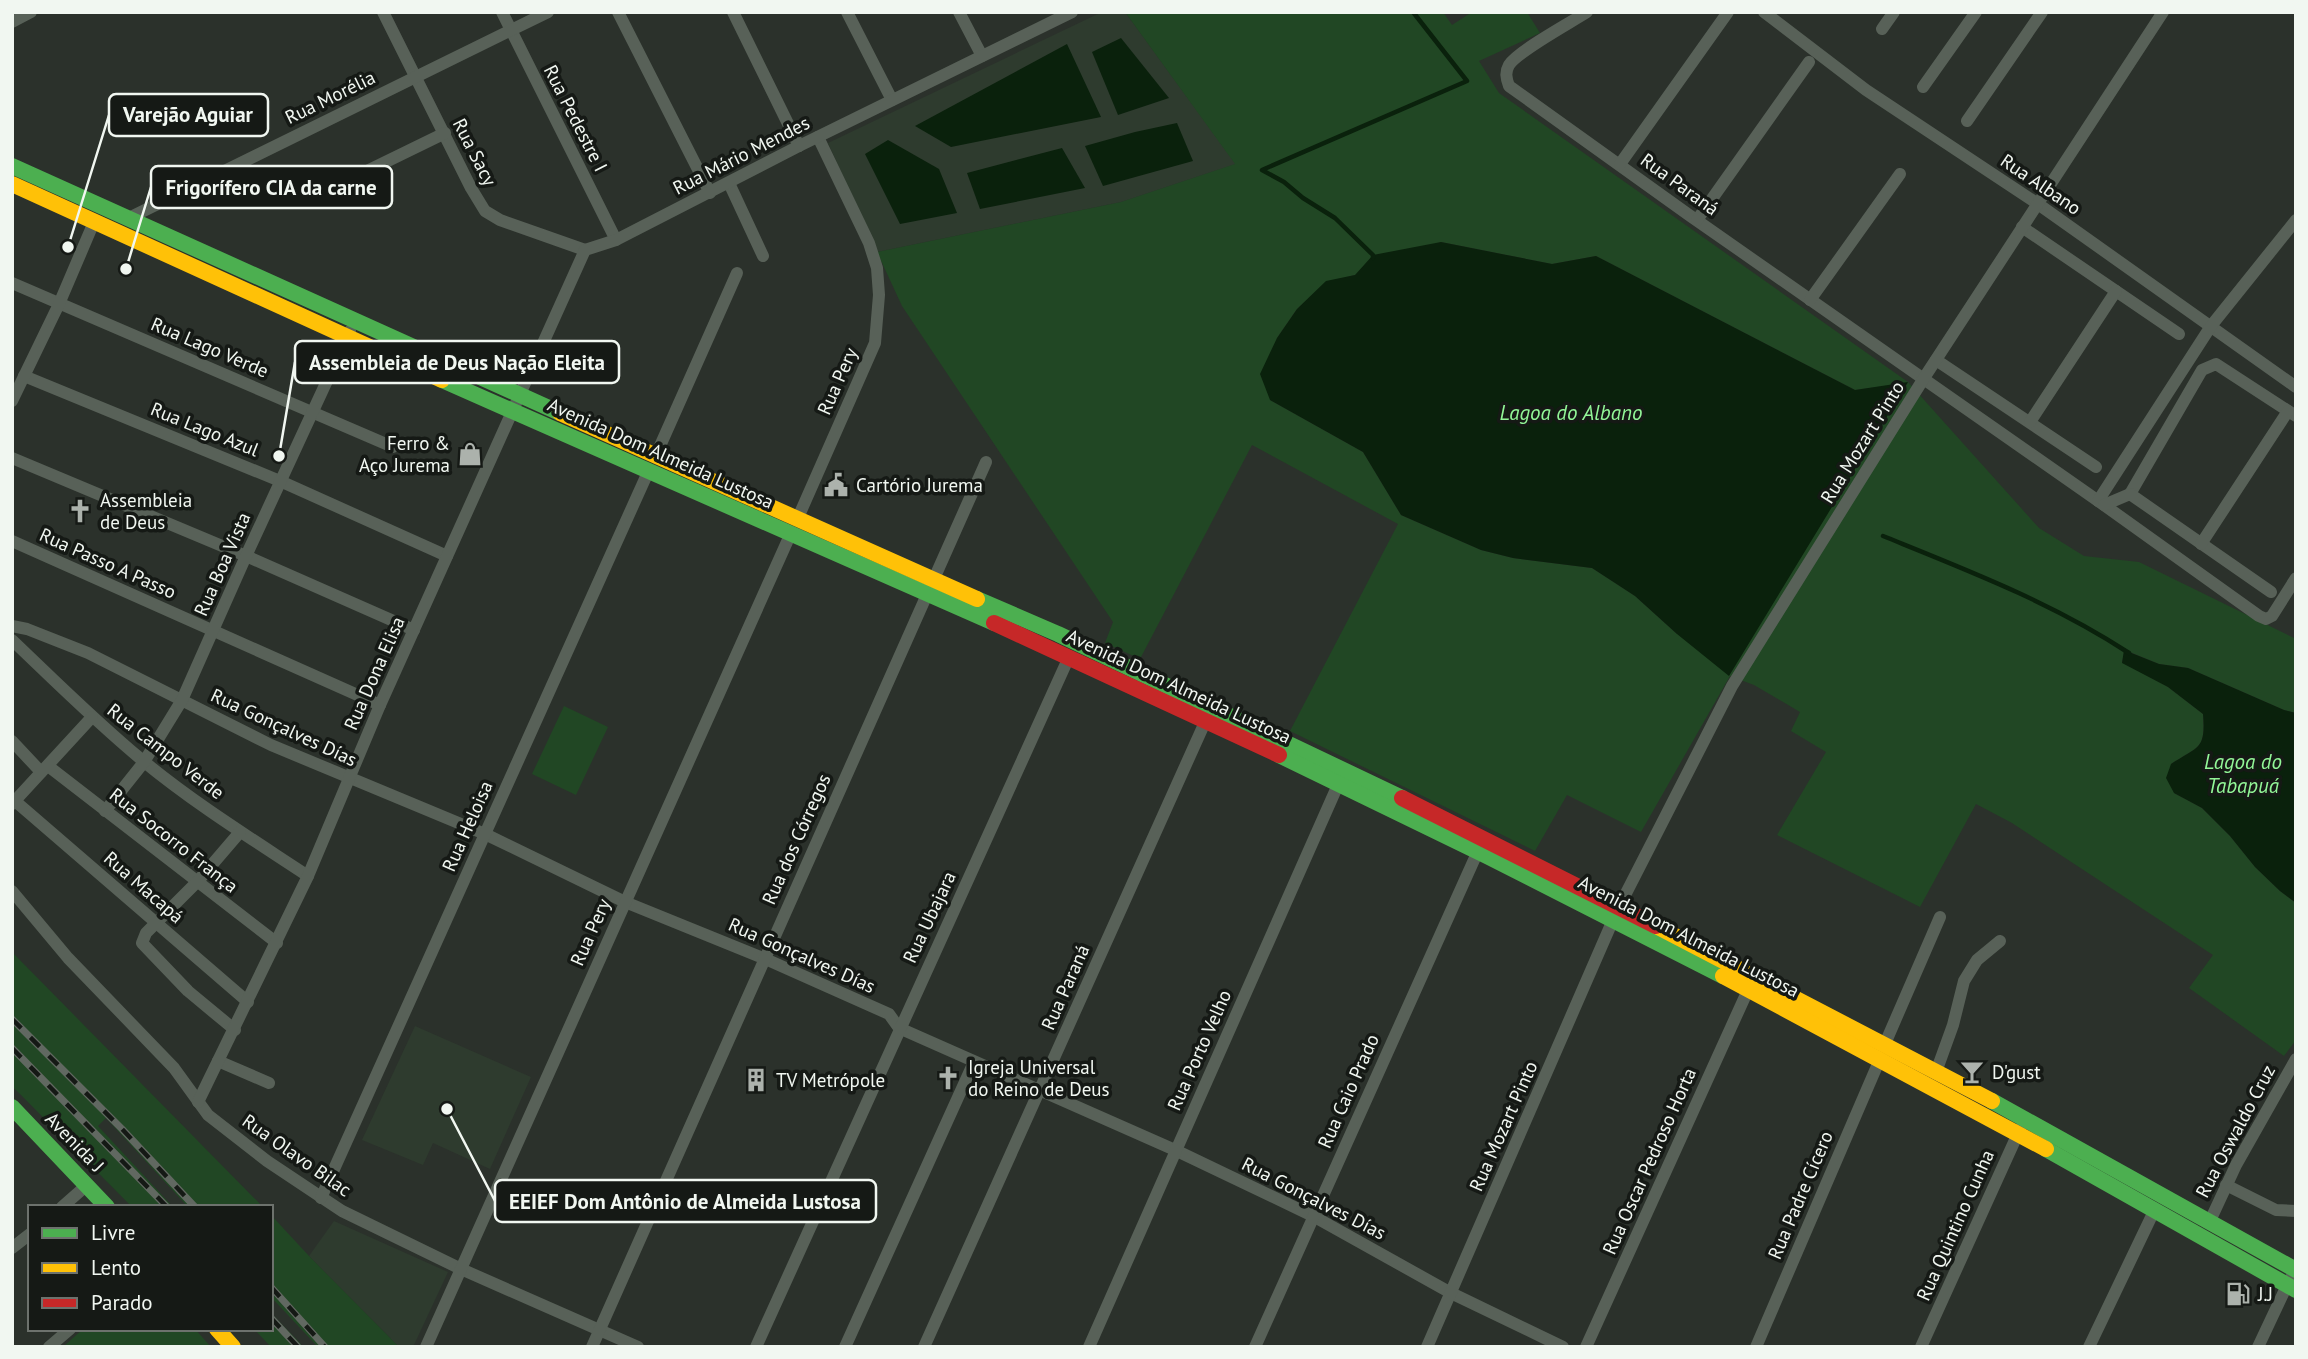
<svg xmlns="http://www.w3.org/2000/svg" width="2308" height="1359" font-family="'PT Sans',sans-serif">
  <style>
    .built { fill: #2e3b2e }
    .green { fill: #214724; fill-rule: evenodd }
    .water { fill: #0a210c }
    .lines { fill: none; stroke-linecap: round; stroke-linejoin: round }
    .stream { stroke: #0a210c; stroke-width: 4.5 }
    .street { stroke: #586158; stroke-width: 12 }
    .fast { stroke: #4caf50; stroke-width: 16 }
    .slow { stroke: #ffc107; stroke-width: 16 }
    .jam { stroke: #c62828; stroke-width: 16 }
    .rail-casing { stroke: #616861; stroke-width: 7 }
    .rail { stroke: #151915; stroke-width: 4.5; stroke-dasharray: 13; stroke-linecap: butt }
    .labels { text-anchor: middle; stroke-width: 7; stroke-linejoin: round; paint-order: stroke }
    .street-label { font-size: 19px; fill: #f1f7f1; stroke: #151915 }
    .poi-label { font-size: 19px; fill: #f1f7f1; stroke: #151915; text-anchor: start }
    .water-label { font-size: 21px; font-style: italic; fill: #92f697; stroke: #151915 }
    .leader { fill: none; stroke: #f1f7f1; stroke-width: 2.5 }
    .callout-dot { fill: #f1f7f1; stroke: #151915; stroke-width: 2.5 }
    .callout { fill: #151915; stroke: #f1f7f1; stroke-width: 2.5 }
    .callout-label { font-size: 21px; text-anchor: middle; font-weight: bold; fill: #f1f7f1 }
  </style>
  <rect width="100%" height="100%" fill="#2b312b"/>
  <g class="built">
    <polygon points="1102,12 1125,12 1236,164 1121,202 877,252 828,143"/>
    <polygon points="415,1026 531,1077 490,1169 433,1143 423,1165 362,1140"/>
    <polygon points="334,1221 448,1272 413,1347 399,1347 309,1256"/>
  </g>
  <g class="green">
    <path d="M1125,12H1443L1452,25L1472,12H1527L1540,33L1479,61L1499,93L1908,382L2039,528L2084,556L2139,562L2296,639V713L2284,710L2188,668L2159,664L2125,650L2122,662L2168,687L2203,714C2206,750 2198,746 2171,764L2174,793L2202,808L2230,836L2255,867L2280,891L2296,903V1040L2284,1056L2189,988L2213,955L2012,823L1976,804L1920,907L1777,835L1826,752L1791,731L1800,712L1754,685L1730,676L1641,832L1567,795L1535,851L1290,731L1398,524L1252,445L1140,659L1105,643L1113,622L902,306L877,252L1121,202L1235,164ZM1441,242L1552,264L1596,256L1855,390L1908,383L1677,634L1635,596L1592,568L1513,558L1481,550L1401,515L1363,452L1270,400L1277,338L1297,309L1326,282L1355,275Z"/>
    <polygon points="564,706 608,727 576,795 532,774"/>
    <polygon points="12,952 263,1207 188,1207 106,1118 98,1126 173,1207 132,1207 16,1090 12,1087"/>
    <polygon points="271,1215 309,1256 399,1347 318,1347 271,1297"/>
    <polygon points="271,1313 299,1342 303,1347 271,1347 254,1329 271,1329"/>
    <polygon points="83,1329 195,1329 211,1347 63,1347"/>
  </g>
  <g class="water">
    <polygon points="1121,38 1169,98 1118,115 1092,52"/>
    <polygon points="1067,44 1101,117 951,147 915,126"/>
    <polygon points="1177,123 1193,161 1103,186 1085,146 1135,132"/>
    <polygon points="888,140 939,169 957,213 900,224 865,154"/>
    <polygon points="1062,148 1085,188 980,209 967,173"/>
    <polygon points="1441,242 1552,264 1596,256 1855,390 1908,382 1729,676 1677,634 1635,596 1592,568 1513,558 1481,550 1401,515 1363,452 1270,400 1260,374 1277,338 1297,309 1326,281 1355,275 1373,255"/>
    <path d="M2124,650L2159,664L2188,668L2284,710L2296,713V903L2280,891L2255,867L2230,836L2202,808L2174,793L2166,778L2171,764C2198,746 2206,750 2203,714L2168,687L2122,663Z"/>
  </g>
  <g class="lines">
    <g class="stream">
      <polyline points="1373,258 1373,255 1335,218 1303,198 1284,182 1262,170 1467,81 1413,12"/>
      <path d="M1883,536C1967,570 2053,603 2129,653"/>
    </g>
    <g class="street">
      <polyline points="383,12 471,188 485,211 500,220 585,250"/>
      <polyline points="502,12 616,240"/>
      <polyline points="618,12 710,193"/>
      <polyline points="733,12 799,146"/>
      <polyline points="847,12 892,100"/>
      <polyline points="959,12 982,56"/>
      <path d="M1587,12C1570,23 1518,51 1509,65C1505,72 1506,78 1509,86L1689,215L2104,505L2259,616L2266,619L2272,616L2296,578"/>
      <polyline points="1764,12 1866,90 2038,204 2296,387"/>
      <polyline points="12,22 31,12"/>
      <polyline points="1882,29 1894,12"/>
      <polyline points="1923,87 1976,12"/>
      <polyline points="1967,121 2042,12"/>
      <polyline points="1620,164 1728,12"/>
      <polyline points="729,183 763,256"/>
      <polyline points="322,193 445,133"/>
      <polyline points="129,218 548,12"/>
      <polyline points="1697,220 1809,62"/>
      <polyline points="2022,227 2179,334"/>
      <polyline points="12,283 393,447"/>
      <polyline points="1810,300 1900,174"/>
      <polyline points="1936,360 2096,467"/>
      <polyline points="24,376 280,481 447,556"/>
      <polyline points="12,401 59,304 94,222"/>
      <polyline points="2030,422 2116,291"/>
      <polyline points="656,455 737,273"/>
      <polyline points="12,458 246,556 414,630"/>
      <polyline points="2130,494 2202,370 2216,364 2296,416"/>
      <polyline points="2098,501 2211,326 2296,220"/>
      <polyline points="2104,505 2130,494 2271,592"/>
      <polyline points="797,520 875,343 879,295 877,268 869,243 818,137"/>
      <polyline points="12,541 380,705"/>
      <polyline points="2201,544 2288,411"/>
      <polyline points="12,626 27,629 88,653 271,745 485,834 625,902 763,958 889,1014 899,1028 1175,1150 1313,1216 1451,1293 1563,1347"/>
      <path d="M12,640C55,681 96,722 142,760C194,803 252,839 308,876"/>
      <polyline points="12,741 41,772"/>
      <polyline points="48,766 277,943"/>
      <polyline points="15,801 248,1002"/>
      <polyline points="12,804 92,717"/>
      <polyline points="105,811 144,762 182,700 246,556 350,331"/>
      <polyline points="12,891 68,958 174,1068 208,1115 267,1161 342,1211 461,1269 638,1347"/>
      <polyline points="1619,907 1732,686 1924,378 2163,12"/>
      <polyline points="235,1030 188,991 142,943 146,933 198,881 240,832"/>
      <polyline points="1884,1046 1940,917"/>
      <polyline points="218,1061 269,1083"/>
      <polyline points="1936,1072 1953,1025 1964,981 1977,960 2000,941"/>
      <polyline points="198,1102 308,876 380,705 585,250 616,240 799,146 1072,12"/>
      <polyline points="2226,1185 2276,1210 2296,1211"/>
      <polyline points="321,1198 649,470"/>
      <polyline points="62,1207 87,1185"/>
      <polyline points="2209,1223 2236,1165 2296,1059"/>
      <polyline points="12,1248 30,1234"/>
      <polyline points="49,1347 70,1329"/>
      <polyline points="426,1347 791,533"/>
      <polyline points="592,1347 986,462"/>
      <polyline points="756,1347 1069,657"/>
      <polyline points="845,1347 974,1062"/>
      <polyline points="924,1347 1206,720"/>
      <polyline points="1089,1347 1341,778"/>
      <polyline points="1255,1347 1478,851"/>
      <polyline points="1427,1347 1613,920"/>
      <polyline points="1586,1347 1748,990"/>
      <polyline points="1756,1347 1880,1059"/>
      <polyline points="1921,1347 2020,1129"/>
      <polyline points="2089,1347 2155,1209"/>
      <polyline points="2258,1347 2290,1279"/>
    </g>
    <g class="fast">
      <polyline points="12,166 560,413"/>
      <polyline points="442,380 994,623"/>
      <polyline points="977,599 1058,634 1402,798"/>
      <polyline points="1279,755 1487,856 1723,976"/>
      <polyline points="1992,1101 2296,1270"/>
      <polyline points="12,1107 107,1207"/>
      <polyline points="2046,1149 2296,1290"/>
    </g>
    <g class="slow">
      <polyline points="12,184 442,380"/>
      <polyline points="560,413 977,599"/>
      <polyline points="1656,926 1992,1101"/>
      <polyline points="1723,976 2046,1149"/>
      <polyline points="217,1329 233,1347"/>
    </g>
    <g class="jam">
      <polyline points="994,623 1279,755"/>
      <polyline points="1402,798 1656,926"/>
    </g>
    <g class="rail-casing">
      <g id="rail">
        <polyline points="12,1019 122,1129 195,1207"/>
        <polyline points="12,1048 167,1207"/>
        <polyline points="271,1287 325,1347"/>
        <polyline points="271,1318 298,1347"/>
      </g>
    </g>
    <use href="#rail" class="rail"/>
  </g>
  <defs>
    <g id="shop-bare" transform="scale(1.89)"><path d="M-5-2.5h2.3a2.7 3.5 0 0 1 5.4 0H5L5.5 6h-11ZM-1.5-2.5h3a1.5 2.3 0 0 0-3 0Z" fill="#acb2ac" stroke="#151915" stroke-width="2.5" paint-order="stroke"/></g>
    <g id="civic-bare" transform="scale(1.89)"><path d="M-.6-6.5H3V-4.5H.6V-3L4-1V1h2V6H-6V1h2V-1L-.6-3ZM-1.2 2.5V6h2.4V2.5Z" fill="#acb2ac" stroke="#151915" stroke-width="2.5" paint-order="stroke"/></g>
    <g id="church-bare" transform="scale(1.89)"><path d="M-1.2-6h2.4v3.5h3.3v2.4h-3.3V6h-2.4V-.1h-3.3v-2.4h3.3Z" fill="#acb2ac" stroke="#151915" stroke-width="2.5" paint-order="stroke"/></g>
    <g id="bar-bare" transform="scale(1.89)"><path d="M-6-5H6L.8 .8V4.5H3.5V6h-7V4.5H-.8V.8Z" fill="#acb2ac" stroke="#151915" stroke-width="2.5" paint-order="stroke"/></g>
    <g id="building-bare" transform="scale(1.89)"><path d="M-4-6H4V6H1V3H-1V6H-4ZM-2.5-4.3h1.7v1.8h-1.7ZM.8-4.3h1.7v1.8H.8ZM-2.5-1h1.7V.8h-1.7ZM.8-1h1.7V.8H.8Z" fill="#acb2ac" stroke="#151915" stroke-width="2.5" paint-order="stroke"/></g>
    <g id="fuel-bare" transform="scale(1.89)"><path d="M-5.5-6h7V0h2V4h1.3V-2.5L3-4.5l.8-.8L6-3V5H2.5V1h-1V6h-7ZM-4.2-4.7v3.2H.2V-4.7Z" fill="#acb2ac" stroke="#151915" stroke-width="2.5" paint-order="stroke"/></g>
  </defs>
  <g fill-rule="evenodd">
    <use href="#shop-bare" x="470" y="454"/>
    <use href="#civic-bare" x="836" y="485"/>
    <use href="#church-bare" x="80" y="511"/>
    <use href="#bar-bare" x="1972" y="1072"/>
    <use href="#church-bare" x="948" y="1078"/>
    <use href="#building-bare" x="756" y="1080"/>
    <use href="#fuel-bare" x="2238" y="1294"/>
  </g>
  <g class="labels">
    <g class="street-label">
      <text transform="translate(330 97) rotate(-26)" y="7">Rua Morélia</text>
      <text transform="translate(576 118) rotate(63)" y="7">Rua Pedestre I</text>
      <text transform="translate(475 152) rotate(63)" y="7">Rua Sacy</text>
      <text transform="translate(741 155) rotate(-27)" y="7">Rua Mário Mendes</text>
      <text transform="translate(1680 184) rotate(36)" y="7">Rua Paraná</text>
      <text transform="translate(2041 184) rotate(34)" y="7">Rua Albano</text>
      <text transform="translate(210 347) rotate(23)" y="7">Rua Lago Verde</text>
      <text transform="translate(837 381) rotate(-66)" y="7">Rua Pery</text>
      <text transform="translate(205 429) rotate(22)" y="7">Rua Lago Azul</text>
      <text transform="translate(1862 442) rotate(-58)" y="7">Rua Mozart Pinto</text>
      <text transform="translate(661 453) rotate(24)" y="7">Avenida Dom Almeida Lustosa</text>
      <text transform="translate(108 563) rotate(24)" y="7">Rua Passo A Passo</text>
      <text transform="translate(222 564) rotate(-66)" y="7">Rua Boa Vista</text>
      <text transform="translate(374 673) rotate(-66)" y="7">Rua Dona Elisa</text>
      <text transform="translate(1179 686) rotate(25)" y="7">Avenida Dom Almeida Lustosa</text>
      <text transform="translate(284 727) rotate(25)" y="7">Rua Gonçalves Días</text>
      <text transform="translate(166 751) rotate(38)" y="7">Rua Campo Verde</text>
      <text transform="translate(467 826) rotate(-66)" y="7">Rua Heloisa</text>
      <text transform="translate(796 839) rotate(-66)" y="7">Rua dos Córregos</text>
      <text transform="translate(174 840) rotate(38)" y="7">Rua Socorro França</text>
      <text transform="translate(144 887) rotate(41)" y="7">Rua Macapá</text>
      <text transform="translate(929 917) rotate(-65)" y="7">Rua Ubajara</text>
      <text transform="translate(590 932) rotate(-66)" y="7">Rua Pery</text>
      <text transform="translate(1689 936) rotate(27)" y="7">Avenida Dom Almeida Lustosa</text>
      <text transform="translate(802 955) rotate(24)" y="7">Rua Gonçalves Días</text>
      <text transform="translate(1065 987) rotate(-66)" y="7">Rua Paraná</text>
      <text transform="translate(1199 1050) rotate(-66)" y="7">Rua Porto Velho</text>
      <text transform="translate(1348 1091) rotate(-66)" y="7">Rua Caio Prado</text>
      <text transform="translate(1503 1126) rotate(-66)" y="7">Rua Mozart Pinto</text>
      <text transform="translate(2235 1131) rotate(-62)" y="7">Rua Oswaldo Cruz</text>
      <text transform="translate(75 1142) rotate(46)" y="7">Avenida J</text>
      <text transform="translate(297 1155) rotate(35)" y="7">Rua Olavo Bilac</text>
      <text transform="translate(1649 1161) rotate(-66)" y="7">Rua Oscar Pedroso Horta</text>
      <text transform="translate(1800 1195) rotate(-67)" y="7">Rua Padre Cícero</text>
      <text transform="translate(1314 1198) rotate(27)" y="7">Rua Gonçalves Días</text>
      <text transform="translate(1955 1225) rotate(-66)" y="7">Rua Quintino Cunha</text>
    </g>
    <g class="poi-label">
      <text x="450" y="450" text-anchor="end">Ferro &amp;<tspan x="450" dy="22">Aço Jurema</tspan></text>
      <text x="856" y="492">Cartório Jurema</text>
      <text x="100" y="507">Assembleia<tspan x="100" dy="22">de Deus</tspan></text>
      <text x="968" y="1074">Igreja Universal<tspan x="968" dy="22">do Reino de Deus</tspan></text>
      <text x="1992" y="1079">D'gust</text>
      <text x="776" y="1087">TV Metrópole</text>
      <text x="2258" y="1301">J.J</text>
    </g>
    <g class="water-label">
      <text x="1571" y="420">Lagoa do Albano</text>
      <text x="2243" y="769">Lagoa do<tspan x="2243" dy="24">Tabapuá</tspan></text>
    </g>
  </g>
  <path class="leader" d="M68 247L109 115M126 269L151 187M279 456L295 362M447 1109L495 1201"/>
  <g class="callout-dot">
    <circle cx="68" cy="247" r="7"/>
    <circle cx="126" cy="269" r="7"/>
    <circle cx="279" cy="456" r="7"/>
    <circle cx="447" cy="1109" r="7"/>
  </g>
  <g class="callout">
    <rect x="109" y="94" width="159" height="42" rx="7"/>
    <rect x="151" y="166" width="241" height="42" rx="7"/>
    <rect x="295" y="341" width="324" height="42" rx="7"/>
    <rect x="495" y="1180" width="381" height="42" rx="7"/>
  </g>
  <g class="callout-label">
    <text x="188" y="122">Varejão Aguiar</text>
    <text x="271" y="195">Frigorífero CIA da carne</text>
    <text x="457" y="370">Assembleia de Deus Nação Eleita</text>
    <text x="685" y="1209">EEIEF Dom Antônio de Almeida Lustosa</text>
  </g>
  <rect width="2308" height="1359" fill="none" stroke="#f1f7f1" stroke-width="28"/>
  <rect x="28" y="1205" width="245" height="126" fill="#151915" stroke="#6d726d" stroke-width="2"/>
  <rect x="42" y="1228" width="35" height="10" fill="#4caf50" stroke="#6d726d" stroke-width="2"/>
  <text x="91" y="1240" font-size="21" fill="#f1f7f1">Livre</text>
  <rect x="42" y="1263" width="35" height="10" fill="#ffc107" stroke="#6d726d" stroke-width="2"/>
  <text x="91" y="1275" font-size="21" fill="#f1f7f1">Lento</text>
  <rect x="42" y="1298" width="35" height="10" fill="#c62828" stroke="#6d726d" stroke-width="2"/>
  <text x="91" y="1310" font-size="21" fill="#f1f7f1">Parado</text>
</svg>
